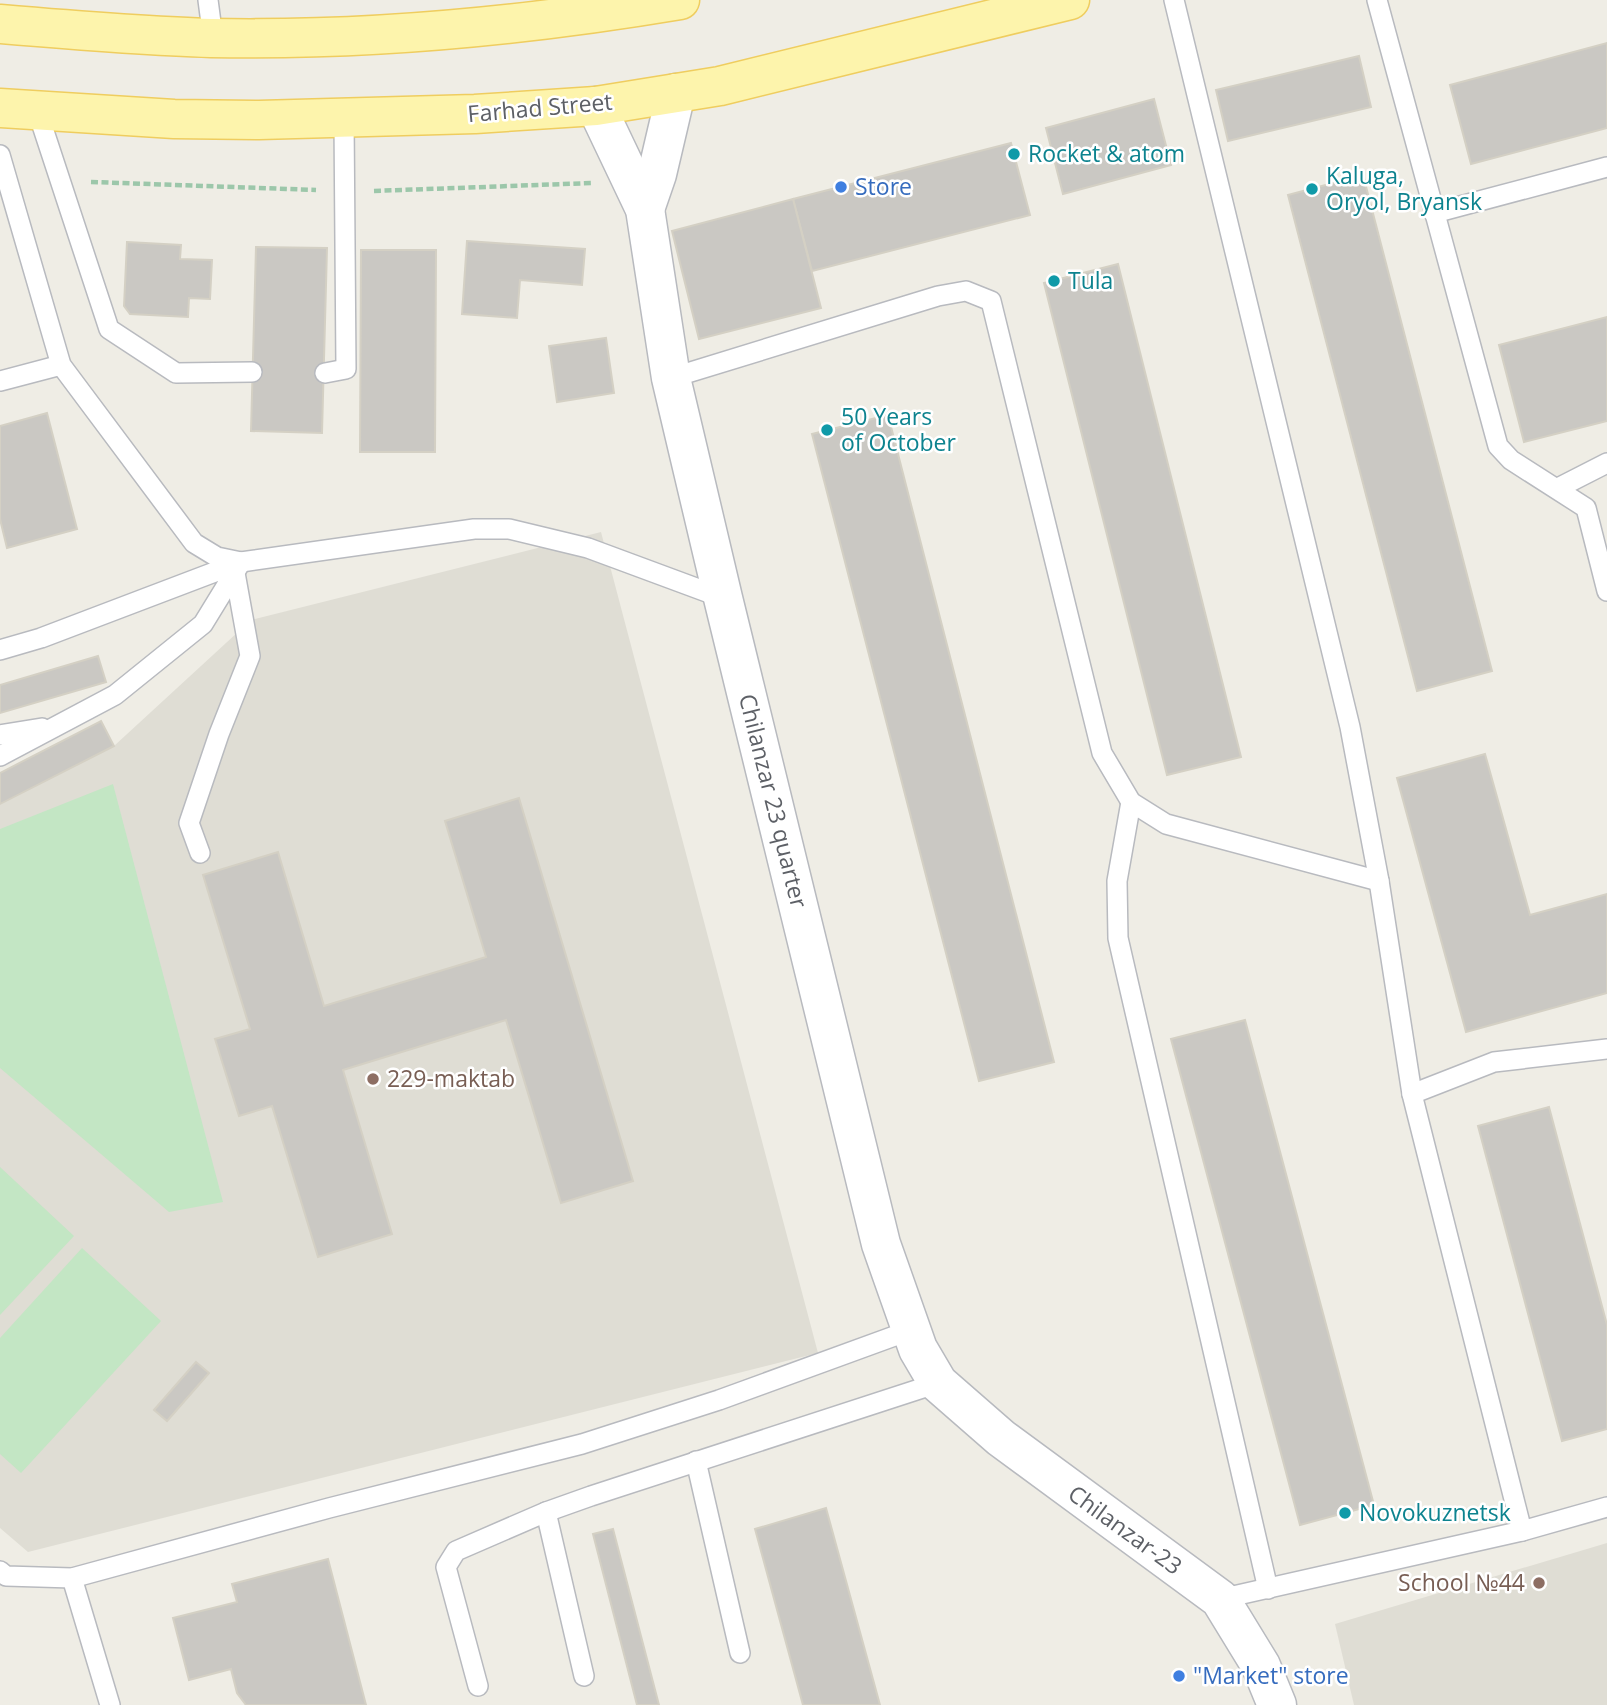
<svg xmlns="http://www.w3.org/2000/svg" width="1607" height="1705" font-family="'Open Sans',sans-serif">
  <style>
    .education { fill: #dfddd4 }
    .green { fill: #c3e6c4 }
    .building { fill: #cac8c3; stroke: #d4d0c4; stroke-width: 2 }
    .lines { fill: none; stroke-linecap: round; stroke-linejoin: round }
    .lane-casing { stroke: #b8babf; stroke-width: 22 }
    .street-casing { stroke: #b8babf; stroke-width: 41 }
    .primary-casing { stroke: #efcd5f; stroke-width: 41 }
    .path { stroke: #9cc7aa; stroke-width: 4.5; stroke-dasharray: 7 3.5; stroke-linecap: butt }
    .lane { stroke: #fff; stroke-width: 19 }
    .street { stroke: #fff; stroke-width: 38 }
    .primary { stroke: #fdf4ac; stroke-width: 38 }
    .culture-dot { fill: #0f9aa8; stroke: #fff; stroke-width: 2.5 }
    .shop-dot { fill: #3f7fe0; stroke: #fff; stroke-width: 2.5 }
    .education-dot { fill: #8d6e63; stroke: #fff; stroke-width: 2.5 }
    .labels { text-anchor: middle; stroke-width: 5; stroke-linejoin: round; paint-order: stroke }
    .street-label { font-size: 23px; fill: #5d6066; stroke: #fff }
    .culture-label { font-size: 23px; fill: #0d838f; stroke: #fff; text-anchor: start }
    .shop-label { font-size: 23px; fill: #366cbe; stroke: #fff; text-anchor: start }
    .education-label { font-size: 23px; fill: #785e54; stroke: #fff; text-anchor: start }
  </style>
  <rect width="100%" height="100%" fill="#efede5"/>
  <g class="education">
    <polygon points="601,532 818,1353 28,1552 0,1528 0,804 114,746 251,620"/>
    <polygon points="1607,1543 1607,1705 1354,1705 1335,1624"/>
  </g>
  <g class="green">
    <polygon points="113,784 223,1202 169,1212 0,1068 0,829"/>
    <polygon points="0,1167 74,1236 0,1315"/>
    <polygon points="82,1248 161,1321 21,1473 0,1454 0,1338"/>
  </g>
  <g class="building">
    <polygon points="1607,43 1607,128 1471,164 1450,85"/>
    <polygon points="1359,56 1371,107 1228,141 1216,90"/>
    <polygon points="1154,99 1171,165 1063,194 1046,128"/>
    <polygon points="1011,143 1030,215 812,271 793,199"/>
    <polygon points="1363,175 1492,671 1417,691 1288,195"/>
    <polygon points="793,199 821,308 699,339 672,231"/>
    <polygon points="467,241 585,249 582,285 520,280 517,318 462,314"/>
    <polygon points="127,242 181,245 180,259 212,260 210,299 189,298 188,317 130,314 124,306"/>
    <polygon points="256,247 327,248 322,433 251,431"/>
    <polygon points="361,250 436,250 435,452 360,452"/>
    <polygon points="1118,264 1241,757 1167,775 1044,283"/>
    <polygon points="1607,317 1607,421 1524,442 1499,345"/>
    <polygon points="606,338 614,393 557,402 549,346"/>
    <polygon points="47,413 77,529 7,548 0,519 0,426"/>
    <polygon points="888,415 1054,1062 979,1081 812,434"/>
    <polygon points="98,656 106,682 0,713 0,685"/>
    <polygon points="101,721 114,746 0,804 0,773"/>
    <polygon points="1485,754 1530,915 1607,894 1607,993 1466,1032 1397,778"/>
    <polygon points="519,798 633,1181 561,1203 506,1020 343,1070 392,1234 318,1257 272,1106 239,1116 215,1039 250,1029 203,875 278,852 324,1006 486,957 445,821"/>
    <polygon points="1245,1020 1374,1505 1300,1525 1171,1039"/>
    <polygon points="1549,1107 1607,1325 1607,1429 1562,1441 1478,1126"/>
    <polygon points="196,1362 209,1373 167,1421 154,1410"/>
    <polygon points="826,1508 880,1705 803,1705 755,1529"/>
    <polygon points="613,1529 659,1705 637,1705 593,1534"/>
    <polygon points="328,1559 366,1705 246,1705 237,1693 231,1669 189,1680 173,1618 237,1602 232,1584"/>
  </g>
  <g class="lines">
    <g class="lane-casing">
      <g id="lane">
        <polyline points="208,0 213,38"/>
        <polyline points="1174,0 1350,727 1379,881 1412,1094 1522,1531"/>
        <polyline points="1377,0 1498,446 1511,460 1586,508 1607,591"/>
        <polyline points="37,110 109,329 176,373 252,372"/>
        <polyline points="0,155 61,365 194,543 217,557 241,562 474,529 509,529 588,548 723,598"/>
        <polyline points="1434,213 1607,167"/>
        <polyline points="325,373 346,369 344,119"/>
        <polyline points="671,378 938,296 966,291 991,301 1102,753 1131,802 1166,824 1379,881"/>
        <polyline points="0,381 61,365"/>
        <polyline points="1558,488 1607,463"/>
        <polyline points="0,650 41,638 241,562 203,624 115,695 0,756"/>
        <polyline points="0,735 42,728"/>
        <polyline points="1131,802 1117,881 1118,938 1268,1589"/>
        <polyline points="200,853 189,823 219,734 250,656 235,573"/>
        <polyline points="1412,1094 1494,1062 1607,1049"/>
        <polyline points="696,1461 740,1653"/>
        <polyline points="546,1512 584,1676"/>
        <polyline points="0,1571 6,1576 72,1578 329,1508 582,1444 719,1400 911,1330"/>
        <polyline points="72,1578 110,1705"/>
        <polyline points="1220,1599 1522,1531 1607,1507"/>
        <polyline points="478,1686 446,1567 456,1551 546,1512 591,1496 938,1383"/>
      </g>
    </g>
    <g class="street-casing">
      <g id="street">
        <polyline points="596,106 645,209 671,378 723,598 881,1244 918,1349 938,1383 1001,1438 1220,1599 1261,1666 1277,1705"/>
        <polyline points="645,209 657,174 676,93"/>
      </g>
    </g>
    <g class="primary-casing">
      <g id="primary">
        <path d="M0,24C70,30 140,36 211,38C368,41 525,26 680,0"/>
        <polyline points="0,108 174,119 259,120 475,114 596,106 720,86 1070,0"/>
      </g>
    </g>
    <g class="path">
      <polyline points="91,182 316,190"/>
      <polyline points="374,191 592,183"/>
    </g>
    <use href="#lane" class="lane"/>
    <use href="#street" class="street"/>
    <use href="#primary" class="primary"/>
  </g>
  <g class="culture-dot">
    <circle cx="1014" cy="154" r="7"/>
    <circle cx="1312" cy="189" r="7"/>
    <circle cx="1054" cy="281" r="7"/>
    <circle cx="827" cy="430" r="7"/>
    <circle cx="1345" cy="1513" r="7"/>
  </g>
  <g class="shop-dot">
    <circle cx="841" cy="187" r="7"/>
    <circle cx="1179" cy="1676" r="7"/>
  </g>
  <g class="education-dot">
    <circle cx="373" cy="1079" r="7"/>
    <circle cx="1539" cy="1583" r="7"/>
  </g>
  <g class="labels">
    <g class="street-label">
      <text transform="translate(540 108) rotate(-5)" y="8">Farhad Street</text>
      <text transform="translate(773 801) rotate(76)" y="8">Chilanzar 23 quarter</text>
      <text transform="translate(1125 1530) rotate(36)" y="8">Chilanzar-23</text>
    </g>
    <g class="culture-label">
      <text x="1028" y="162">Rocket &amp; atom</text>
      <text x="1326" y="184">Kaluga,<tspan x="1326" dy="26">Oryol, Bryansk</tspan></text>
      <text x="1068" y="289">Tula</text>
      <text x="841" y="425">50 Years<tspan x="841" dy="26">of October</tspan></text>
      <text x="1359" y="1521">Novokuznetsk</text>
    </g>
    <g class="shop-label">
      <text x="855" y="195">Store</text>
      <text x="1193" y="1684">"Market" store</text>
    </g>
    <g class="education-label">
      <text x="387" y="1087">229-maktab</text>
      <text x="1525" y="1591" text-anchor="end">School №44</text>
    </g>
  </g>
</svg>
